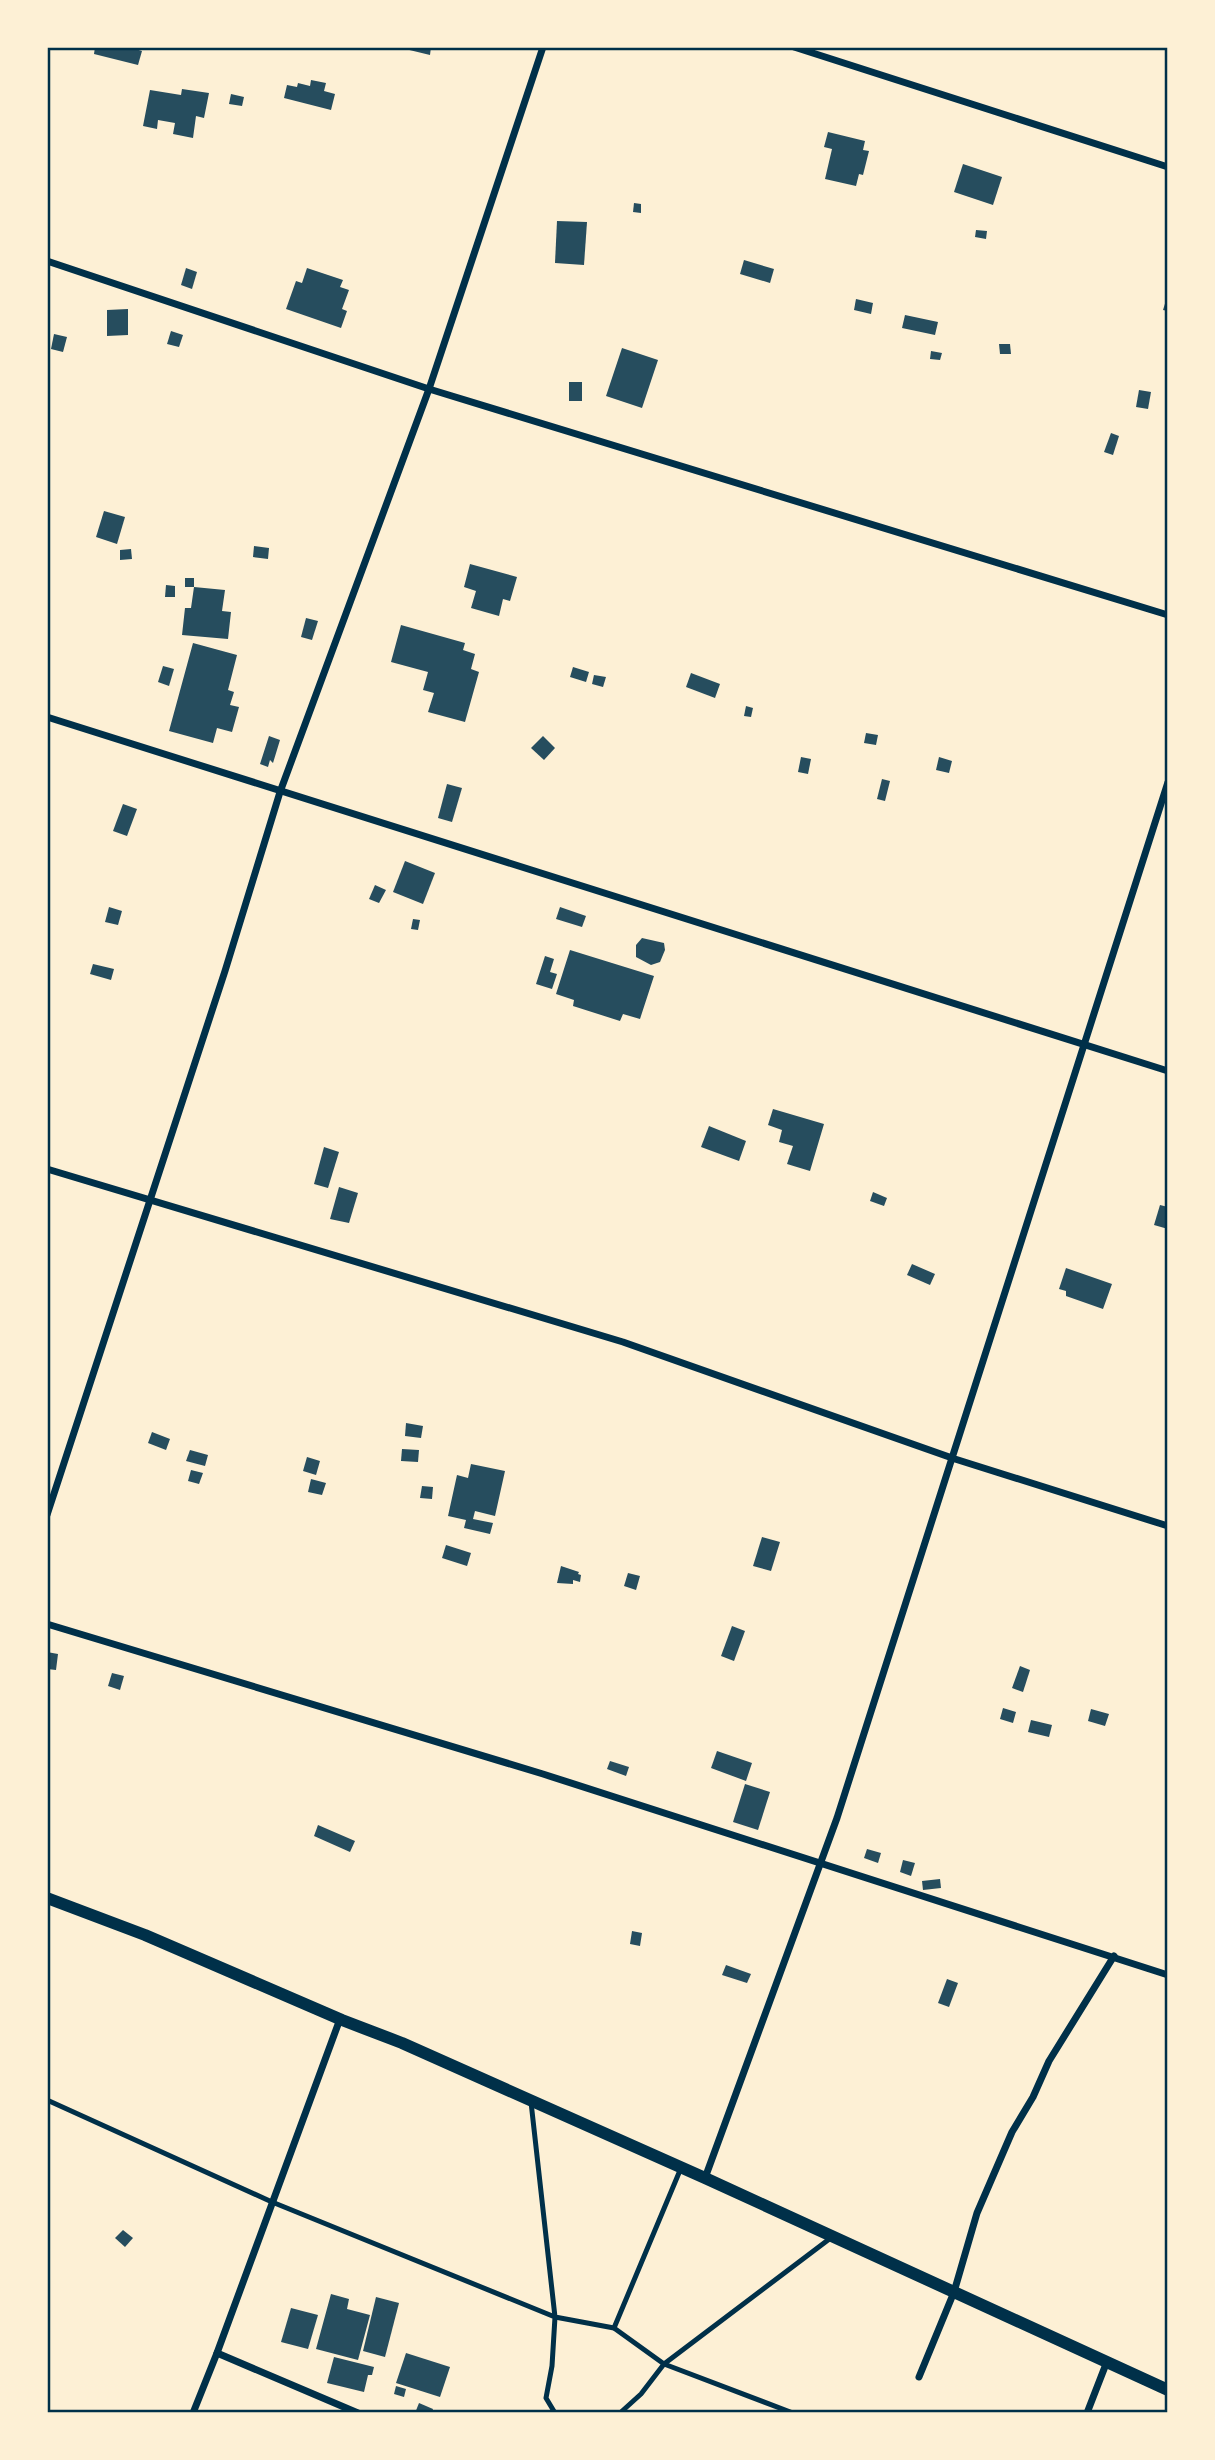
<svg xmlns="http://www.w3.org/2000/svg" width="1215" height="2460" font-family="'Titillium Web',sans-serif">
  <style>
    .building { fill: #264d5e }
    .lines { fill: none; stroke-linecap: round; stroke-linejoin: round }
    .service { stroke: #003049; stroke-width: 5 }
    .minor { stroke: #003049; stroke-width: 7 }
    .tertiary { stroke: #003049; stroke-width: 12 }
    .neatline { fill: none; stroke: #003049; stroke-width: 2.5 }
  </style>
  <rect width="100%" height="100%" fill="#fdf0d5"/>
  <g class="building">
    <polygon points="95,47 129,47 142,51 138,65 94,54"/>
    <polygon points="397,47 431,47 430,55"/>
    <polygon points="311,80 326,83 324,91 335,94 331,110 284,98 287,85 297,87 298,83 310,86"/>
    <polygon points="182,89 209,93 204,118 196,116 193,138 173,134 175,123 158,120 157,129 143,126 150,90 181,95"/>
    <polygon points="231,94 244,97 242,106 229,104"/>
    <polygon points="828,132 865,141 863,150 869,151 863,175 859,174 856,186 825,179 832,149 824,147"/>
    <polygon points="963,164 1002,177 993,205 954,192"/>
    <polygon points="634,203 641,204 641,213 633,212"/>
    <polygon points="557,221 587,222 584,265 555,263"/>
    <polygon points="976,230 987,231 986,239 975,237"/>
    <polygon points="744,260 774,269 770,283 740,274"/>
    <polygon points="186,268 197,272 192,289 181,285"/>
    <polygon points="307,268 343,280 340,287 349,290 342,309 347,311 341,328 286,309 296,281 302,283"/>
    <polygon points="1168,294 1168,311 1163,310"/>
    <polygon points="856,299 873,303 871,314 854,310"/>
    <polygon points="128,309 128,335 107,336 107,310"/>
    <polygon points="905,315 938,322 935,335 902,328"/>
    <polygon points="171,331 183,335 179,347 167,344"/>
    <polygon points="54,334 67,337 63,352 51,349"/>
    <polygon points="999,344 1010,344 1011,354 1000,354"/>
    <polygon points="622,348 658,360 642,408 606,396"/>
    <polygon points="931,351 942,353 940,360 930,359"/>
    <rect x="569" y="382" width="13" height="19"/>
    <polygon points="1139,390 1151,392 1148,409 1136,407"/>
    <polygon points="1111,433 1119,436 1113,455 1104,452"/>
    <polygon points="104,511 125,517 117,544 96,537"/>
    <polygon points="254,546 269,548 268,559 253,557"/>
    <polygon points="131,549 132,559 120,560 120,550"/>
    <polygon points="470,564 517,577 510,601 503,599 499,616 471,608 476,591 464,587"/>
    <rect x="185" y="578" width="9" height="9"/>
    <polygon points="166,585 175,586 175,597 165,597"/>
    <polygon points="194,587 225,590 222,611 231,612 228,639 182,635 185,608 191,608"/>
    <polygon points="306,618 318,621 312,640 301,637"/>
    <polygon points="401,625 465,643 463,650 475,654 471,669 479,672 465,722 428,712 434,693 423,690 428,672 391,662"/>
    <polygon points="193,643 237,655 228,690 234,692 230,705 239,707 232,732 217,728 213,743 169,731"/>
    <polygon points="163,666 174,669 169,686 158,682"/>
    <polygon points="573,667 589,672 586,682 570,677"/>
    <polygon points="691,673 720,684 715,698 686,687"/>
    <polygon points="594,675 606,677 603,687 592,684"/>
    <polygon points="746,706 753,708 751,717 744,716"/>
    <polygon points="866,733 878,735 876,745 864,743"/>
    <polygon points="269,736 280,740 273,763 270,760 268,767 260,764"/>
    <polygon points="543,736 555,748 544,760 531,748"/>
    <polygon points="801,757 811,759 808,774 798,772"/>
    <polygon points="939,757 952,761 949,773 936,770"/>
    <polygon points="882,779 890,781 885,801 877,799"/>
    <polygon points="447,784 462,788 452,822 438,818"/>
    <polygon points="123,804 137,809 127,836 113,831"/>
    <polygon points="405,861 435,873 423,904 393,892"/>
    <polygon points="375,885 386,890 379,903 369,899"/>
    <polygon points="109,907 122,911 118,925 105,922"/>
    <polygon points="560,907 586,916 582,927 556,919"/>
    <polygon points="413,919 420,920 418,930 411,929"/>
    <polygon points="642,938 664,943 665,950 660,962 651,965 636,957 636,945"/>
    <polygon points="570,950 654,976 640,1019 623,1014 620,1021 573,1006 574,1000 556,994"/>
    <polygon points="545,956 554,959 550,972 557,974 552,989 536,984"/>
    <polygon points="93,964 114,969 111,980 90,974"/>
    <polygon points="773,1109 824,1124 810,1171 787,1164 793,1146 779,1142 782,1130 768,1125"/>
    <polygon points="709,1126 746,1141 739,1161 701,1147"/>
    <polygon points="324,1147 339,1152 328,1188 314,1184"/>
    <polygon points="339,1187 358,1193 349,1223 330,1219"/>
    <polygon points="873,1192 887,1198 884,1206 870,1201"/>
    <polygon points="1160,1205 1168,1207 1168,1229 1154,1225"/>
    <polygon points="912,1264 935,1274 930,1285 907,1275"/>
    <polygon points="1066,1268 1112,1284 1103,1309 1066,1296 1066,1291 1059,1289"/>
    <polygon points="406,1423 423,1426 421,1438 405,1436"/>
    <polygon points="152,1432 170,1439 166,1450 148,1443"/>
    <polygon points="402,1449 419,1450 418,1462 401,1461"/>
    <polygon points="190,1450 208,1455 205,1466 186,1461"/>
    <polygon points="307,1457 320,1461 316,1475 303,1471"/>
    <polygon points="471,1464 505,1471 495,1516 475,1511 473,1519 493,1523 490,1534 464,1528 466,1520 448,1516 457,1475 468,1478"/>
    <polygon points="191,1470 203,1473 199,1484 188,1481"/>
    <polygon points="311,1479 326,1483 322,1495 308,1492"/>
    <polygon points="422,1486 433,1487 432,1499 420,1498"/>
    <polygon points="762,1537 780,1542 771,1571 753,1566"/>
    <polygon points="446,1545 471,1553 467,1566 442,1558"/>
    <polygon points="561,1566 579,1572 578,1574 581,1575 580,1582 573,1580 573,1584 557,1583"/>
    <polygon points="628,1573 640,1576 636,1590 624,1586"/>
    <polygon points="732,1626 745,1631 734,1661 721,1656"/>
    <polygon points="47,1652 58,1654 56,1670 47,1669"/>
    <polygon points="1020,1666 1030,1670 1023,1692 1012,1688"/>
    <polygon points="112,1673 124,1676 120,1690 108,1686"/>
    <polygon points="1003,1708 1016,1712 1013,1723 1000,1719"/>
    <polygon points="1091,1709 1109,1714 1105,1726 1088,1721"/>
    <polygon points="1031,1720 1052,1725 1049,1737 1028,1732"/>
    <polygon points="717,1751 752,1763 746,1781 711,1768"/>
    <polygon points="610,1761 629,1767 626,1776 607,1769"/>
    <polygon points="745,1784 770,1792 758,1830 733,1822"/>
    <polygon points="318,1825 355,1841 350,1852 314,1836"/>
    <polygon points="867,1849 881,1853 878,1863 864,1858"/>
    <polygon points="903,1860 915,1863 911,1876 900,1872"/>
    <polygon points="940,1879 941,1888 923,1890 922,1881"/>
    <polygon points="632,1931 642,1933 640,1946 630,1944"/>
    <polygon points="726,1965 751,1974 747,1983 722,1975"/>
    <polygon points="947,1979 958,1983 949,2007 938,2003"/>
    <polygon points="123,2230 133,2238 125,2247 115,2238"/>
    <polygon points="331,2294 349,2299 347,2309 370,2315 358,2360 316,2349"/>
    <polygon points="376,2297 399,2303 385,2357 363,2351"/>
    <polygon points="291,2308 318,2315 308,2349 281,2342"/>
    <polygon points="406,2353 450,2367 440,2397 396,2383"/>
    <polygon points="334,2357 374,2367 372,2375 368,2375 364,2392 327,2383"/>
    <polygon points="396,2386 406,2389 404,2397 394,2394"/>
    <polygon points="419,2403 433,2409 432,2413 415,2413"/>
  </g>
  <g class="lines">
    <g class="service">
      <polyline points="47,2100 272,2202 555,2317 552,2366 546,2398 555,2413"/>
      <polyline points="531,2102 555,2317 614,2328 664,2364 793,2413"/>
      <polyline points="614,2328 681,2168"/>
      <polyline points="620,2413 641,2394 664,2364 832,2237"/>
    </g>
    <g class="minor">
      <polyline points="794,47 1168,167"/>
      <polyline points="47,261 429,389 1168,615"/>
      <polyline points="47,717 1168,1071"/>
      <polyline points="47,1169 623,1342 955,1459 1168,1526"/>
      <polyline points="47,1515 225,971 280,792 429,389 543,47"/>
      <polyline points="47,1624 543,1774 1168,1975"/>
      <polyline points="705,2178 837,1818 1168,782"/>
      <polyline points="217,2353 358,2413"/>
      <polyline points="919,2377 954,2292 977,2213 1012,2132 1033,2097 1049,2061 1114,1956"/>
      <polyline points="193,2413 217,2353 340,2019"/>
      <polyline points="1087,2413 1106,2364"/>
    </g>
    <polyline class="tertiary" points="47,1898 145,1935 342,2020 402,2043 705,2178 1168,2390"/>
  </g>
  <rect width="1215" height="2460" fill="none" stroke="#fdf0d5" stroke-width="98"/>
  <rect x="49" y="49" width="1117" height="2362" class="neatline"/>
</svg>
